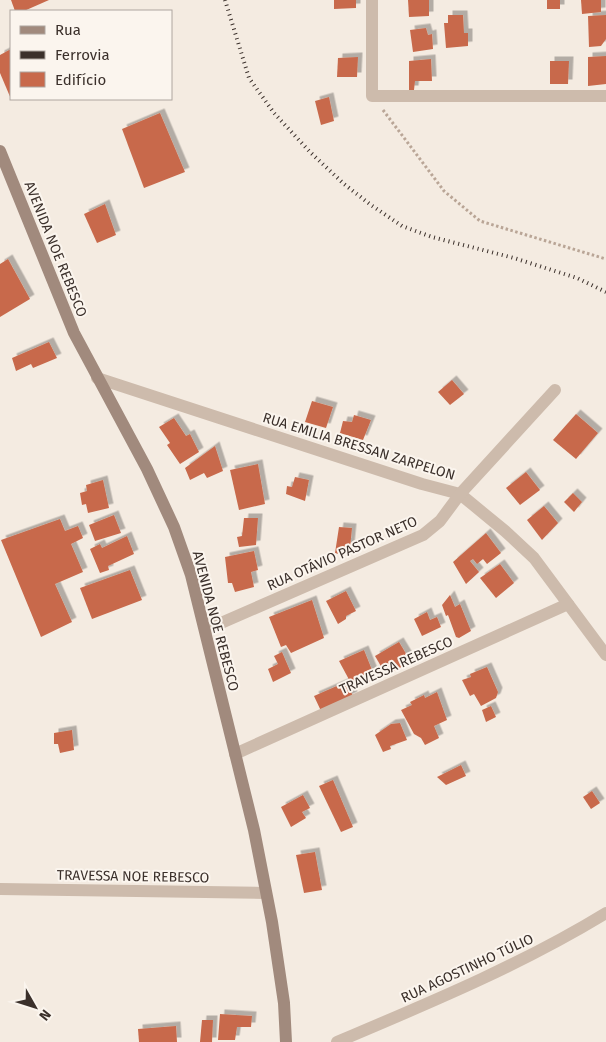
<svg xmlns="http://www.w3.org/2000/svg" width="606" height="1042" font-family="'Fira Sans',sans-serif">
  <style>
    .building { fill: #c8694b; filter: url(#shadow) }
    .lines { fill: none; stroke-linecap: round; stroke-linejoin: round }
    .path { stroke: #b9a596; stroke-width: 3; stroke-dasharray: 2.5 2.5; stroke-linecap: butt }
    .minor { stroke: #cdbbac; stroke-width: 12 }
    .secondary { stroke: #a18a7d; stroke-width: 12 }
    .rail { stroke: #3b302b; stroke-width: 4; stroke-dasharray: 1 4; stroke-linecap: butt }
    .labels { text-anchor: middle; stroke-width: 4; stroke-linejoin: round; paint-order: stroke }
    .street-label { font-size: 14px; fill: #3b302b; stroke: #fbf5ee }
  </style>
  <defs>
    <filter id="shadow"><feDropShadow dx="4.5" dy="-4.5" stdDeviation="0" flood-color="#0004"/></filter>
  </defs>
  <rect width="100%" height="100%" fill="#f4ebe1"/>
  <g class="building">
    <polygon points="11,0 49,0 24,11 15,11"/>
    <polygon points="334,0 356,0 356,8 334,9"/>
    <polygon points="408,0 429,0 429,16 409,17"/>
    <rect x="547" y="0" width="13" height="9"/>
    <polygon points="581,0 601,0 601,12 582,14"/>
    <polygon points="448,15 463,15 464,33 468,33 468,46 446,48 444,23 448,23"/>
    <polygon points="606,15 606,39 601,46 589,47 588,16"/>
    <polygon points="426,28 428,35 432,34 433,49 413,52 410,30"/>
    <polygon points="11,49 11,99 0,73 0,55"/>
    <polygon points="606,56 606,84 588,86 588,57"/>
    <polygon points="358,57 357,77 337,77 338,58"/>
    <polygon points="431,59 432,81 415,81 414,90 409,90 409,61"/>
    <polygon points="550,61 569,61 568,84 550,84"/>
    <polygon points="329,97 334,121 321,125 315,101"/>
    <polygon points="160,113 185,172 144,188 122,129"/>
    <polygon points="105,204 116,235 97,243 84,214"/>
    <polygon points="8,259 30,299 0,317 0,264"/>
    <polygon points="49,342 57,358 33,368 31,364 16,371 12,358"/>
    <polygon points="452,380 464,394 450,405 438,392"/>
    <polygon points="312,401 333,407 326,428 305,422"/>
    <polygon points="576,414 598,433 576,459 553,440"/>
    <polygon points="354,415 371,420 363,440 340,433 343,421 352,422"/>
    <polygon points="174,418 186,436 190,434 199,452 180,464 167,445 170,443 159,427"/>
    <polygon points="215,446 223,471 207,478 204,473 190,480 185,468"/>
    <polygon points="258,464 265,504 239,510 230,470"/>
    <polygon points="526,472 540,490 520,505 506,488"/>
    <polygon points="295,477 309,480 305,501 286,494 287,486 292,487"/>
    <polygon points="103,480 109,508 88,513 86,504 82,505 80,493 87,491 86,485"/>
    <polygon points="573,493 582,502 574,512 564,502"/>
    <polygon points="544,506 558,523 542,540 527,520"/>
    <polygon points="114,515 121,533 95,541 89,525"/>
    <polygon points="244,518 258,518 256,545 239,547 237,537 242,536"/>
    <polygon points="60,519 65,531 78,526 83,538 71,544 83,572 55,584 72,622 41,637 1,540"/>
    <polygon points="339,527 352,528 350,548 343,547 342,555 335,553"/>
    <polygon points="486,533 501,553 487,564 483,559 477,564 473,559 470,561 479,572 466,584 453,562"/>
    <polygon points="127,536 134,554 108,566 109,570 100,573 90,549 100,544 102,548"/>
    <polygon points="254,551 258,570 251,572 254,587 235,592 232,583 228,583 225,557"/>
    <polygon points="500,564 514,583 496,598 480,578"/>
    <polygon points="130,570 142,600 92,619 80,588"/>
    <polygon points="346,591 356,611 346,616 346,619 338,624 326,601"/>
    <polygon points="450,595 455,607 460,604 471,631 459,638 456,637 448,615 446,616 442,605"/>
    <polygon points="312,600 324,638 291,653 286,645 281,647 269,617"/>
    <polygon points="427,612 430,620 437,617 441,627 422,636 414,619"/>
    <polygon points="399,642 411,662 386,675 375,656"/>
    <polygon points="364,650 376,680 353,687 339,661"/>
    <polygon points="282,652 291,673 273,682 268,669 278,664 274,656"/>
    <polygon points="487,667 498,692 496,698 481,706 474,694 470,696 462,680 471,677 470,674"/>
    <polygon points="346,682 353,696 321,711 314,696"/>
    <polygon points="437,692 447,720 434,726 439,738 425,745 421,738 414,734 401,710 412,705 410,702 424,695 425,698"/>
    <polygon points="491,706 496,717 486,722 482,710"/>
    <polygon points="400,723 407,740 390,746 391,749 383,752 375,735 391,724"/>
    <polygon points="72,730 74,750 60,753 58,744 54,744 54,733"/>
    <polygon points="461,765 466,776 446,785 437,777"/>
    <polygon points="333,780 353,827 341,832 319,786"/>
    <polygon points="592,791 600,803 591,809 583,797"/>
    <polygon points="303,795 310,808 302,812 306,818 291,827 281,807"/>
    <polygon points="315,852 322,890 304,893 296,855"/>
    <polygon points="220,1014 252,1016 251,1027 237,1027 235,1040 218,1040"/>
    <polygon points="202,1020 213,1020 212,1042 200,1042"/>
    <polygon points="176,1026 177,1042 139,1042 138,1029"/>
  </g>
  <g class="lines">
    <polyline class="path" points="383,110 444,191 480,221 606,259"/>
    <g class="minor">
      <polyline points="372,0 372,96 606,96"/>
      <polyline points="97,378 422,484 460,494 505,531 534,558 606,655"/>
      <polyline points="205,630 423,535 440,521 460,494 555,390"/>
      <polyline points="235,754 568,604"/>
      <polyline points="0,889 266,893"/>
      <path d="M337,1042C429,1003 521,965 606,913"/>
    </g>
    <polyline class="secondary" points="0,151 74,333 147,469 174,527 191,575 254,830 272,922 284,1003 286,1042"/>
    <polyline class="rail" points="225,0 249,78 274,113 310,152 344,184 371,205 402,226 432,237 514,258 577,278 606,292"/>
  </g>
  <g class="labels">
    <g class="street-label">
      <text transform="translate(56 249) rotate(68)" y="5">AVENIDA NOE REBESCO</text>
      <text transform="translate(359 446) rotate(17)" y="5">RUA EMILIA BRESSAN ZARPELON</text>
      <text transform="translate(342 553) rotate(-24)" y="5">RUA OTÁVIO PASTOR NETO</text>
      <text transform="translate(216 621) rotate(75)" y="5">AVENIDA NOE REBESCO</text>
      <text transform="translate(396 665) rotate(-24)" y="5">TRAVESSA REBESCO</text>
      <text transform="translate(133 876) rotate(1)" y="5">TRAVESSA NOE REBESCO</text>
      <text transform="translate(467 968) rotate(-25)" y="5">RUA AGOSTINHO TÚLIO</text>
    </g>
  </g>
  <rect x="10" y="10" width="162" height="90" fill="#fbf5ee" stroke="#aea6a0"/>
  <rect x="20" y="26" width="25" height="8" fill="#a18a7d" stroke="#aea6a0"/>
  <text x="55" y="35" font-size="15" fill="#3b302b">Rua</text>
  <rect x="20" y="51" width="25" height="8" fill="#3b302b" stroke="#aea6a0"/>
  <text x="55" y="60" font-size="15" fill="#3b302b">Ferrovia</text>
  <rect x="20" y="72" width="25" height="15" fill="#c8694b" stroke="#aea6a0"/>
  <text x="55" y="85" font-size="15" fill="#3b302b">Edifício</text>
  <g transform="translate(35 1007) rotate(129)" stroke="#fbf5ee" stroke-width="4" paint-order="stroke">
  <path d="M0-4L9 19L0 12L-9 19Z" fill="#3b302b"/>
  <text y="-8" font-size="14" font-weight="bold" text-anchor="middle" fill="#3b302b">N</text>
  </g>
</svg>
